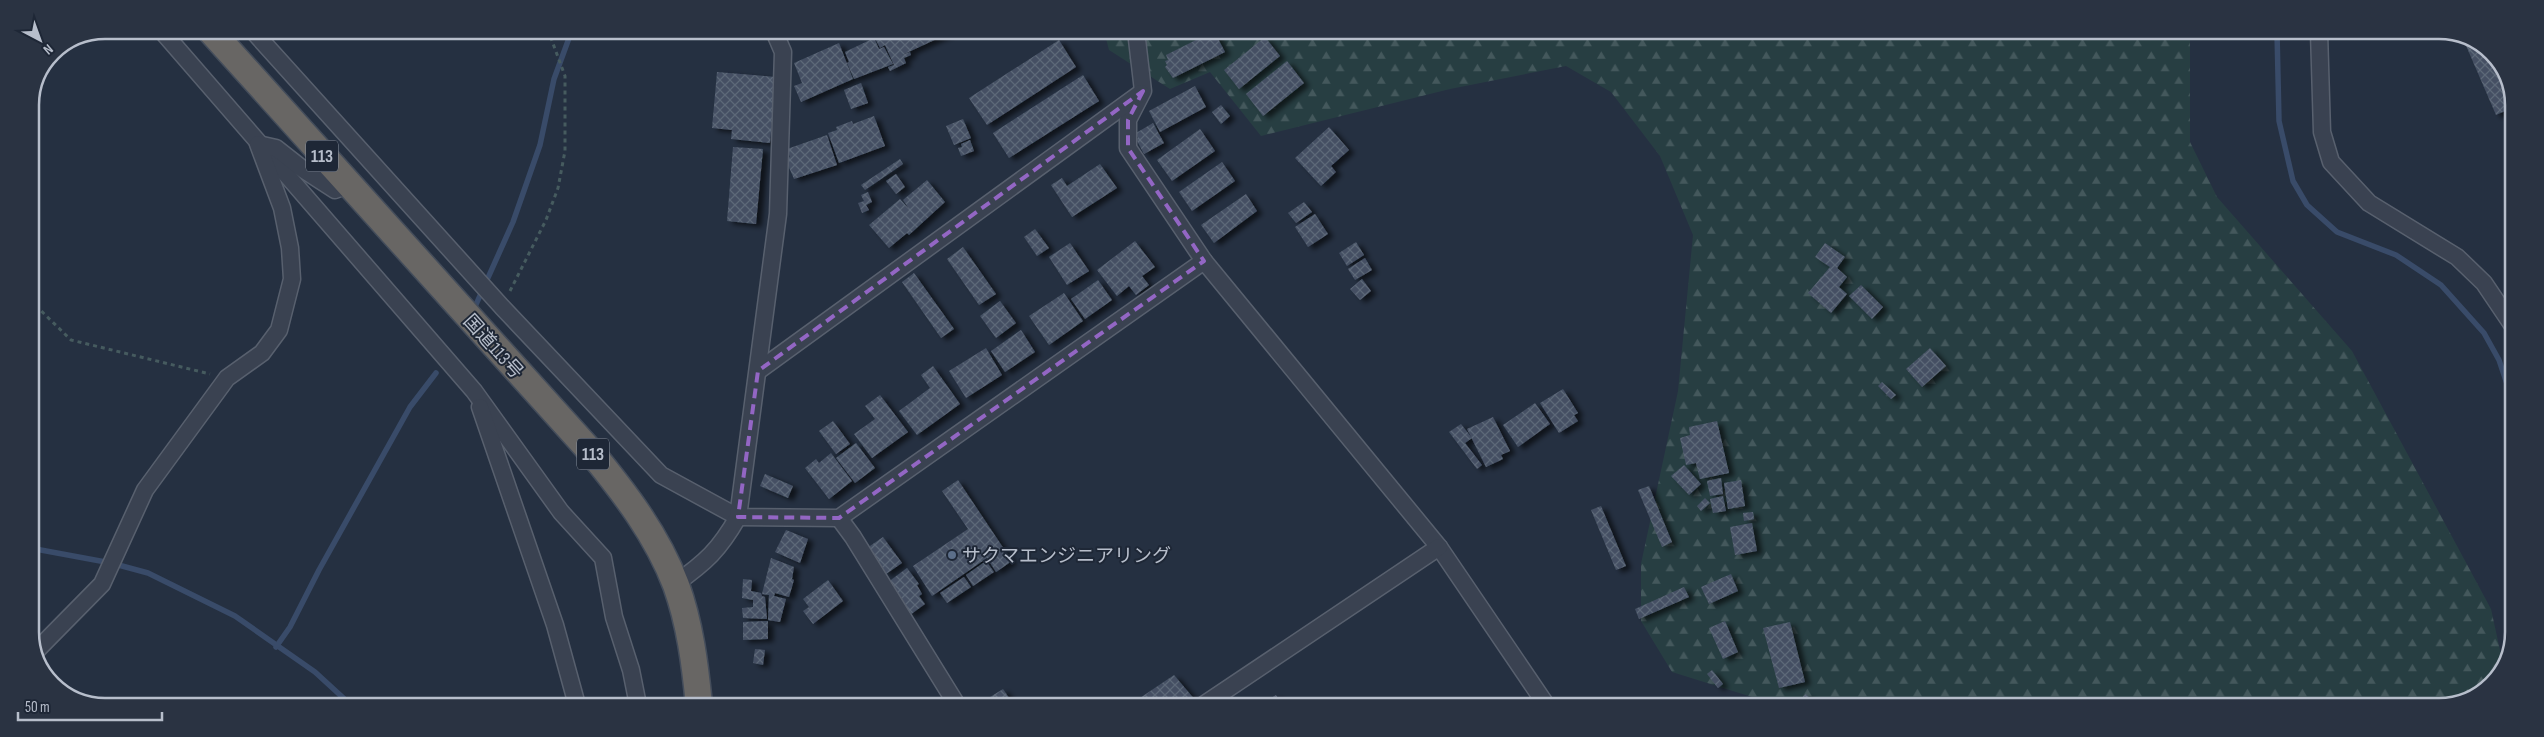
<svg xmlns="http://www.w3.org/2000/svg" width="2544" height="737" font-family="'Sofia Sans Condensed','Noto Sans JP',sans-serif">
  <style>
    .forest { fill: url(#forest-firs) }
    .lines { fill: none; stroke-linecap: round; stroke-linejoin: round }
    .stream { stroke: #394b69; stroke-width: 5.5 }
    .building { fill: url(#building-cross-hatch); filter: url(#shadow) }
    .minor-casing { stroke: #58606e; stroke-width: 19 }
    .trunk-casing { stroke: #444d5b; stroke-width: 29 }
    .path { stroke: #465b5f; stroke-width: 3; stroke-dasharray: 4 4; stroke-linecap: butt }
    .minor { stroke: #3a4251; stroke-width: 16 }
    .trunk { stroke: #686664; stroke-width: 26 }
    .marked { fill: none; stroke: #9366c4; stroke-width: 4; stroke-dasharray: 10 6; stroke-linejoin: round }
    .service-dot { fill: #5c6f8a; stroke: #1e2736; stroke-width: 2 }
    .labels { text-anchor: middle; stroke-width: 4; stroke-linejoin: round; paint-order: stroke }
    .shield { fill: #1e2736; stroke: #89919e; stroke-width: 1 }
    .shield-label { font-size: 18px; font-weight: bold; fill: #b7becb }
    .street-label { font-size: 19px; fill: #b7becb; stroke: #1e2736 }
    .poi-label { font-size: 19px; fill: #b7becb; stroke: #1e2736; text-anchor: start }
    .rim { fill: none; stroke: #b7becb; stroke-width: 2.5 }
  </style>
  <defs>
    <pattern id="forest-firs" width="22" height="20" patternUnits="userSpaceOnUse" patternTransform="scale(1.25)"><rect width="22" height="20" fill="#273e42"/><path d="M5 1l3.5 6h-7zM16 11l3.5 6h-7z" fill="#44585c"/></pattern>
    <pattern id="building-cross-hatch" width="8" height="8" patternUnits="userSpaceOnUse" patternTransform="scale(1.25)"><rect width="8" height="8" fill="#445063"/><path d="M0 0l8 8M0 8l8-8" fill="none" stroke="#5d6778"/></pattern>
    <filter id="shadow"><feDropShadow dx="5.5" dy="3" stdDeviation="2.5" flood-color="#0009"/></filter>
  </defs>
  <rect width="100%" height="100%" fill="#253041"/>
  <polygon class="forest" points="1104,31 2190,32 2190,142 2217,197 2352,351 2491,609 2503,664 2485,691 2440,707 1781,706 1672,672 1641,621 1641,564 1678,391 1693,235 1660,156 1611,92 1566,66 1450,89 1261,136 1210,72 1170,89 1109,50"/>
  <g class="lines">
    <g class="stream">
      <polyline points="2277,32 2279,121 2293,181 2307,205 2337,232 2396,255 2441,285 2484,333 2499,360 2513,402"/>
      <polyline points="474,309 513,222 540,145 554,79 572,30"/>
      <polyline points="30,548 111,563 148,573 235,616 315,672 351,705"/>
      <polyline points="276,647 290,627 319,570 410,407 436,373"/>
    </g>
  </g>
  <g class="building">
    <polygon points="882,31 954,31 902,55 910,52 911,55 904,58 906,63 890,71 888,67 894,65 885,45 880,48 876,40 884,36"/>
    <polygon points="1214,31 1225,52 1173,78 1165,67 1167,65 1165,61 1168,60 1166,55"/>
    <polygon points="2461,34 2493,54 2514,101 2514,107 2496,115"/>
    <polygon points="1265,37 1280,56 1239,89 1224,70"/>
    <polygon points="874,38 879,49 884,47 893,64 854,79 847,63 849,62 845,52"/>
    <polygon points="1059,40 1076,67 987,125 969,98"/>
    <polygon points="839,43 853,79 801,102 794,86 802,83 794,63"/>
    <polygon points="1287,61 1304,83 1263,116 1246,94"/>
    <polygon points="717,72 776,77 770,143 731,139 732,130 712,128"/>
    <polygon points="1083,75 1099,101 1009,158 993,133"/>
    <polygon points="861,83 868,103 851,109 844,90"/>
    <polygon points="1195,86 1206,107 1160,132 1149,111"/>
    <polygon points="1221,105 1230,116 1221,124 1212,112"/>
    <polygon points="874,116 885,146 839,163 828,133 837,130 836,127 852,121 853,124"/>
    <polygon points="963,119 971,138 954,145 946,126"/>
    <polygon points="1153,123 1164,143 1144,154 1136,139 1138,138 1136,133"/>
    <polygon points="1329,127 1349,150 1331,166 1336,172 1321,186 1295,158"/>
    <polygon points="1200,129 1215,151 1172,181 1157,160"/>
    <polygon points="827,135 837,165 794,179 785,158 790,157 787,149"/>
    <polygon points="970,140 974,151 961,156 958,148 962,147 961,144"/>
    <polygon points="733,147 763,149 756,224 727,221"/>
    <polygon points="900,159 903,164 865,190 861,185"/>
    <polygon points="1222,162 1235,181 1192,211 1179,192"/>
    <polygon points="1100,164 1117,188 1072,217 1051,185 1062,178 1067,186"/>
    <polygon points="896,174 905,187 896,194 886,181"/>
    <polygon points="927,180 945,202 909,235 907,233 889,248 869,225 900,199 909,209 903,200"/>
    <polygon points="868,192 872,202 866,205 869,210 862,213 858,203 864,201 861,195"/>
    <polygon points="1246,194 1257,211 1214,243 1201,225"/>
    <polygon points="1304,202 1312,212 1296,223 1288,213"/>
    <polygon points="1315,214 1328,234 1308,247 1295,227"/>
    <polygon points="1035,229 1049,248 1037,256 1024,237"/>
    <polygon points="1135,241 1155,267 1142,276 1149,285 1136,295 1129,286 1117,296 1097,270"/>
    <polygon points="1356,242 1364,255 1347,266 1339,253"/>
    <polygon points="1070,243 1089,271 1067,285 1049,257"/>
    <polygon points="1825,243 1845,257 1837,268 1847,277 1839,287 1847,294 1831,313 1808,293 1830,267 1815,257"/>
    <polygon points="963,247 996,294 979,305 947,259"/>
    <polygon points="1365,258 1372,270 1355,280 1348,269"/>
    <polygon points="914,273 954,329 941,338 902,282"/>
    <polygon points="1362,279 1371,291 1360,300 1350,289"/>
    <polygon points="1098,280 1112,300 1085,319 1071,299"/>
    <polygon points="1861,285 1883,307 1872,319 1849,296"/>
    <polygon points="1064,293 1083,321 1049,345 1029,316"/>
    <polygon points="1000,301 1016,323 996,338 980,316"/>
    <polygon points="1021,330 1035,352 1005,372 991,351"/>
    <polygon points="986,348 1002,375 966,398 949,371"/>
    <polygon points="1930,348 1946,366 1922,387 1906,369"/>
    <polygon points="933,366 960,404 917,435 899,411 930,388 921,375"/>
    <polygon points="1882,382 1896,395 1891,399 1878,386"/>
    <polygon points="1563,389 1578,413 1574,415 1578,421 1559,433 1540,403"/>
    <polygon points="880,395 908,432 872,458 854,434 875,419 865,406"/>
    <polygon points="1535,403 1550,424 1518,447 1503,425"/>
    <polygon points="1493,417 1510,451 1501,455 1503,459 1486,467 1467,429"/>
    <polygon points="833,421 850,444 836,454 819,431"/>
    <polygon points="1717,421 1729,473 1700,479 1696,463 1686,465 1680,438 1690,435 1689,427"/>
    <polygon points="1461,424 1472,438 1465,443 1482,465 1477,469 1449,432"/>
    <polygon points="856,443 875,468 855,483 836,458"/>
    <polygon points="831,453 852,481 829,499 805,468 816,459 819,463"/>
    <polygon points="1684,465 1701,484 1689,495 1671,476"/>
    <polygon points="765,474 793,486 788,498 760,486"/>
    <polygon points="1721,478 1723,494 1710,496 1707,481"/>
    <polygon points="958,480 1012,561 996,572 987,558 932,596 913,566 968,529 942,491"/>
    <polygon points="1741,480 1745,506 1728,509 1724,483"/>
    <polygon points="1649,486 1672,542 1662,547 1638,490"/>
    <polygon points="1723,496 1726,511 1713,513 1710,499"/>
    <polygon points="1705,498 1710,503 1701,511 1697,506"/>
    <polygon points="1601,506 1626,566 1616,570 1591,510"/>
    <polygon points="1753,512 1754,519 1744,521 1743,513"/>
    <polygon points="1752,523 1757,551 1735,555 1730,527"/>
    <polygon points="786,530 808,539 800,563 775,552"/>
    <polygon points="883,537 902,563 886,574 867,548"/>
    <polygon points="771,558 794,567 792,579 794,580 789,597 775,593 774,596 786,599 780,622 768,620 769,595 762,594"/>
    <polygon points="986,561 994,572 973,586 966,575"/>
    <polygon points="907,568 919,584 917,585 922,594 919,596 925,604 910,615 887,583"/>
    <polygon points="1731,574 1738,591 1709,604 1701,587"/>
    <polygon points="964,577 971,587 947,603 940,593"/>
    <polygon points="743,579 752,580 751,591 761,593 762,596 765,597 767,619 743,618 742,608 753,607 753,600 742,598"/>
    <polygon points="828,580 843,601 813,624 803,611 809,607 803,599"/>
    <polygon points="1684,587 1689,597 1639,619 1635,609"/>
    <polygon points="768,621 768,639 743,640 743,622"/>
    <polygon points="1725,621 1738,652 1723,659 1709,628"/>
    <polygon points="1790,622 1805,682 1779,688 1763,628"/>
    <polygon points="755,649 765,650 763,665 753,663"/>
    <polygon points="1712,670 1723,684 1718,688 1707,674"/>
    <polygon points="1174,675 1196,701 1190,706 1128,706"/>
    <polygon points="1003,689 1014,705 977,705"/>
    <polygon points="1806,694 1817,706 1792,706"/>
    <polygon points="1276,695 1283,706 1259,706"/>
    <polygon points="2041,698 2047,702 2044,707 2036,707"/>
  </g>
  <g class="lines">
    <g class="minor-casing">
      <g id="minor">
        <polyline points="161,30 474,391 561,512 603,558 614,617 631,670 638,705"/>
        <polyline points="252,30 502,307 661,475 738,517 839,518 1204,261"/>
        <polyline points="1136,31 1143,91 1128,120 1128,148 1204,261 1439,547 1547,706"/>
        <polyline points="2319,32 2322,132 2331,162 2369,203 2457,257 2484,283 2513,326"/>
        <polyline points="758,371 1141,93"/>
        <polyline points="480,407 555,625 577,705"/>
        <polyline points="839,518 853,537 957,705"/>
        <path d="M675,584C706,562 719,550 738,517L778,214L783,52L774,31"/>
        <polyline points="36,651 102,584 145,490 227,378 262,353 279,330 292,279 290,248 282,208 258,144 276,148 304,170 335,190 348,185"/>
        <polyline points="1202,706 1439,547"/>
      </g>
    </g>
    <g class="trunk-casing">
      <path id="trunk" d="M210,30L591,452C624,492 657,535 676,585C690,624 695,664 699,705"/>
    </g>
    <g class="path">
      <polyline points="510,291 546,220 558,188 565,151 565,76 548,30"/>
      <polyline points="30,300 71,340 210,374"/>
    </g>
    <use href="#minor" class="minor"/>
    <use href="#trunk" class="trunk"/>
  </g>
  <path class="marked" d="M1143,91L1128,120V148L1204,261L839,518L738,517L758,371Z"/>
  <circle class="service-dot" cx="952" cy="555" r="5"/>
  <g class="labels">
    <g class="shield">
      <rect x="306" y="140.5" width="32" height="31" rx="4"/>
      <rect x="577" y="438.5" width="32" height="31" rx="4"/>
    </g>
    <g class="shield-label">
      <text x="322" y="162">113</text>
      <text x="593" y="460">113</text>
    </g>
    <g class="street-label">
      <text transform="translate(494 346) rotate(48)" y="7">国道113号</text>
    </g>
    <g class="poi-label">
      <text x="962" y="562">サクマエンジニアリング</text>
    </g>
  </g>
  <path d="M0 0H2544V737H0ZM105 39H2439A66 66 0 0 1 2505 105V632A66 66 0 0 1 2439 698H105A66 66 0 0 1 39 632V105A66 66 0 0 1 105 39Z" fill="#2a3342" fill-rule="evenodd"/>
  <path class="rim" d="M105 39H2439A66 66 0 0 1 2505 105V632A66 66 0 0 1 2439 698H105A66 66 0 0 1 39 632V105A66 66 0 0 1 105 39Z"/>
  <g transform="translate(40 40) rotate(139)" stroke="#1e2736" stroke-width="4" paint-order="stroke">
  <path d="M0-4L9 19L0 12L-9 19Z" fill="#b7becb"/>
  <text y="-8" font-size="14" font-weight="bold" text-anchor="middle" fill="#b7becb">N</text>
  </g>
  <path d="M18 712v8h144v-8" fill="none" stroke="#b7becb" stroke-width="2.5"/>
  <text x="25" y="712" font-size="15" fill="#b7becb" stroke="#1e2736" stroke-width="4" paint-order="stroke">50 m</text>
</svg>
